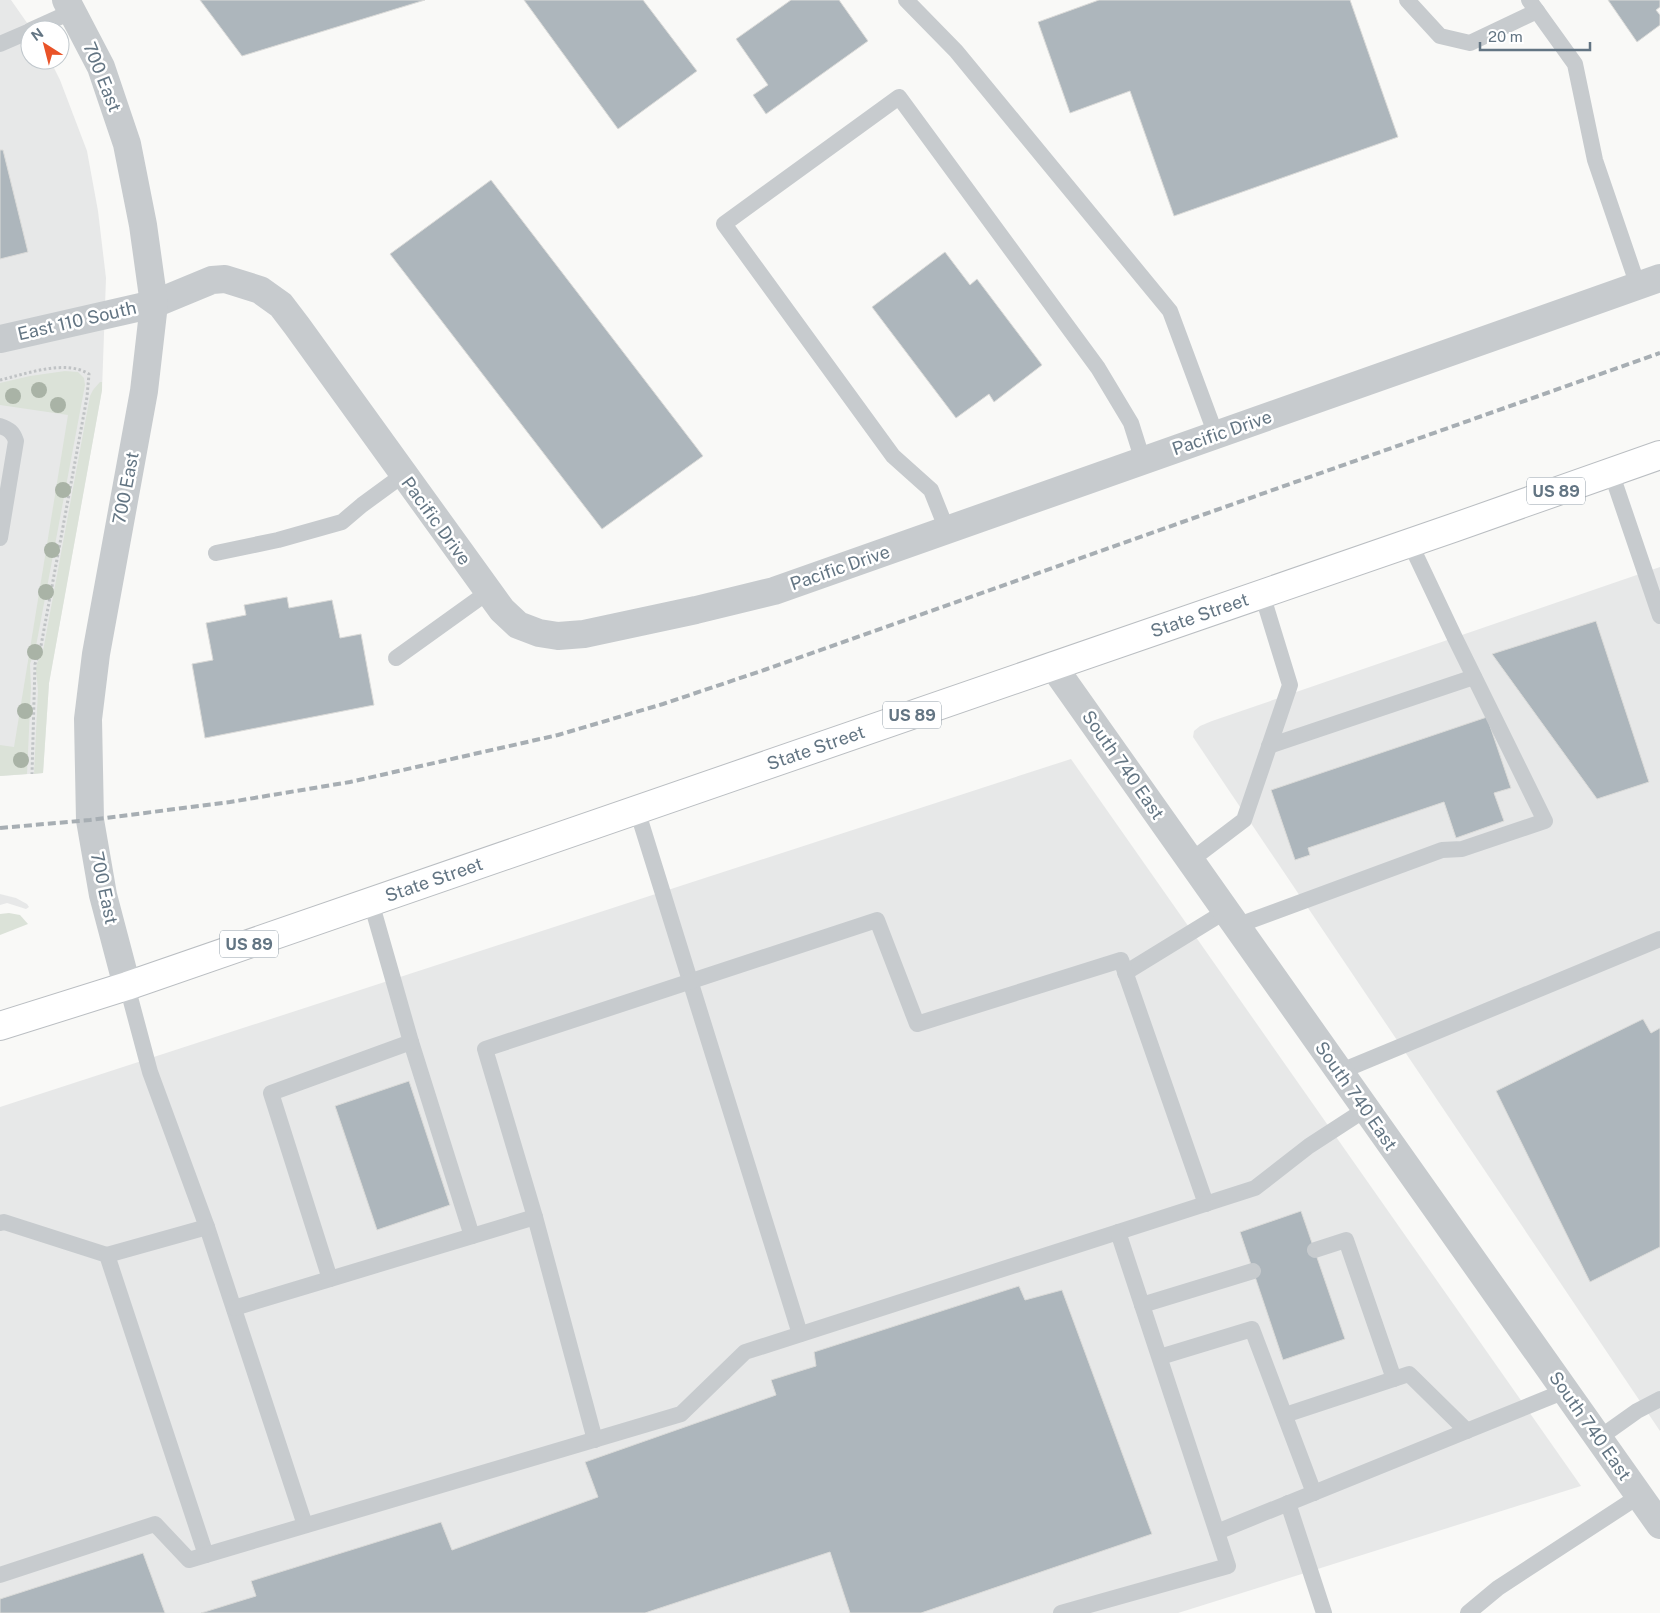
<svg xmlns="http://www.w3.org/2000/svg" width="1660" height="1613" font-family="'Public Sans',sans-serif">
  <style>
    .built { fill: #e7e8e8 }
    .green { fill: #dbe2d8 }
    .building { fill: #adb6bc; stroke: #dbdbd9 }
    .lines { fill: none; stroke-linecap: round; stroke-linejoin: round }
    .primary-casing { stroke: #babec2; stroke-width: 30 }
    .path { stroke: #c0c3c5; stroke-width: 3; stroke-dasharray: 2.5 2.5; stroke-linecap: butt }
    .service { stroke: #c7cbce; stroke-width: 16 }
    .minor { stroke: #c7cbce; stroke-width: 28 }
    .tertiary { stroke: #c7cbce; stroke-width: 28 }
    .primary { stroke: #fff; stroke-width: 28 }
    .rail { stroke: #a7aeb3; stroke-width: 4; stroke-dasharray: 8 4; stroke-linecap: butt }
    .tree { fill: #a9b3a6 }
    .labels { text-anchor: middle; stroke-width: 5; stroke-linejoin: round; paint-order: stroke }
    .shield { fill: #fff; stroke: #929ea8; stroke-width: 1 }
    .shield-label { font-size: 16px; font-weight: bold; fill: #637583 }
    .street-label { font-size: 18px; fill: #637583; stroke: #fff }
  </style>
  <rect width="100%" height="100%" fill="#f9f9f7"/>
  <g class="built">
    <polygon points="0,0 11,0 32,30 30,30 30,60 50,60 60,80 87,151 98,211 106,278 102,390 49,683 43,773 0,776"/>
    <polygon points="1660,567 1660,1431 1193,737 1194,731 1200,726 1212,721"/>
    <polygon points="1071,759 1581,1486 1178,1613 0,1613 0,1107"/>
    <polygon points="0,894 16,898 27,904 29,907 26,909 7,903 0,905"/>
  </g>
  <g class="green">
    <polygon points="65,371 78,372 84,378 85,385 36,646 30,664 31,687 27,774 0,776 0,745 14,747 68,415 0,405 0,383 30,376"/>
    <polygon points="100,382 102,382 102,390 49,683 43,773 34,774 38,690 36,670 37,663 43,651 90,396 93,390"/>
    <polygon points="9,913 20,915 28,924 0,935 0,914"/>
  </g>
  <g class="building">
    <polygon points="200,0 425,0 242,56"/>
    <polygon points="524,0 643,0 697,71 618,129"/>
    <polygon points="791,0 839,0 868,41 766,114 753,95 768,85 736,39"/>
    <polygon points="1099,0 1350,0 1398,137 1174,216 1130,91 1070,113 1038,22"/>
    <polygon points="1608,0 1660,0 1660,7 1656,10 1660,15 1660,25 1637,42"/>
    <polygon points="0,150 3,150 28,252 0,259"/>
    <polygon points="491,180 703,456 602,529 390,254"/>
    <polygon points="945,252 970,285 977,279 1042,365 994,402 989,394 956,418 872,307"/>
    <polygon points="287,597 289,608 332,600 340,638 361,634 374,705 205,738 192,664 213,660 206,623 246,615 244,605"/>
    <polygon points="1596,621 1649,782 1597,799 1492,654"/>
    <polygon points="1487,717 1511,788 1494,793 1504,821 1456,838 1444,802 1308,848 1310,855 1295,860 1271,790"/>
    <polygon points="1643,1019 1651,1033 1660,1028 1660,1247 1590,1282 1496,1091"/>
    <polygon points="409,1081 450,1205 377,1230 335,1106"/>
    <polygon points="1301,1211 1345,1339 1283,1360 1240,1232"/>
    <polygon points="1019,1286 1025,1300 1062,1290 1152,1534 921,1613 850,1613 830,1552 645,1613 201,1613 256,1596 251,1581 441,1522 452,1550 598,1497 585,1462 776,1395 771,1380 816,1366 814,1352"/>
    <polygon points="143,1553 165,1613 0,1613 0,1599"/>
  </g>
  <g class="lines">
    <g class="primary-casing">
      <g id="primary">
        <path id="s1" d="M0,1026L127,986L1453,528L1660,455"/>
      </g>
    </g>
    <path class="path" d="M0,380C26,374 65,359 89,374L87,397L40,651L35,664L32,774"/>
    <g class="service">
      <polyline points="906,0 956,51 1170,311 1216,435"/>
      <polyline points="1407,0 1440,36 1470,43 1537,11"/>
      <polyline points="1529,0 1575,64 1595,160 1638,286"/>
      <polyline points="31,30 73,11"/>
      <polyline points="0,44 30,31"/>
      <path d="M0,426C9,429 13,432 16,441L0,538"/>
      <polyline points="1611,472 1660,616"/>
      <polyline points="947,530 931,490 893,456 724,224 899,97 1098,368 1131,423 1143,461"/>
      <polyline points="216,553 278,540 342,522 362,505 403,475"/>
      <polyline points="396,658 488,592"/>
      <polyline points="1269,746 1474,677"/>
      <polyline points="637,810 800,1334"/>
      <polyline points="1190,861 1244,820 1290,685 1262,594"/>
      <polyline points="1236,926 1442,850 1462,849 1545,821 1455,638 1410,543"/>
      <polyline points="1125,973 1226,911"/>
      <polyline points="127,986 150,1072 207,1227 305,1525"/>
      <polyline points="411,1042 472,1236"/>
      <polyline points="1339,1072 1660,939"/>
      <polyline points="0,1223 4,1222 107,1255 206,1555"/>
      <polyline points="1315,1250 1346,1240 1394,1379"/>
      <polyline points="107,1255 207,1227"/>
      <polyline points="330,1279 535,1217"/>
      <polyline points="1142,1305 1253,1271"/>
      <polyline points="234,1308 330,1279 271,1093 411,1042 371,902"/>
      <polyline points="1160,1357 1252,1329 1314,1493"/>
      <polyline points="1285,1415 1409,1374 1467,1431"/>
      <polyline points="1599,1438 1637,1411 1660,1399"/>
      <polyline points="595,1440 535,1217 485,1049 877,920 917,1024 1121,960 1206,1204"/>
      <polyline points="1288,1503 1324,1613"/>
      <polyline points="1217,1532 1565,1391"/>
      <polyline points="0,1575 155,1524 189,1560 681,1414 745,1352 1255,1188 1309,1146 1366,1109"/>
      <polyline points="1061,1613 1228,1566 1118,1232"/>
      <polyline points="1468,1613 1498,1588 1639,1496"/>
    </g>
    <g class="minor">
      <polyline points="0,339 154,304 212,280 225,279 260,290 281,305 297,326 502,610 518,625 539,633 558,636 584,634 696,610 774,591 1660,278"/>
      <polyline points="1053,666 1660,1525"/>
    </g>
    <polyline class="tertiary" points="66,0 101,67 127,144 143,225 154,304 144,391 96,654 88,719 90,820 103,895 127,986"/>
    <use href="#primary" class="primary"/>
    <polyline class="rail" points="0,828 90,820 230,802 350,782 558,735 663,704 767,669 1660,353"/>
  </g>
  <g class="tree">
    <circle cx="39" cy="390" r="8"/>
    <circle cx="13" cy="396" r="8"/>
    <circle cx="58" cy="405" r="8"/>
    <circle cx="63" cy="490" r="8"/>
    <circle cx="52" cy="550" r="8"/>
    <circle cx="46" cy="592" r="8"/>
    <circle cx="35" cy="652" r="8"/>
    <circle cx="25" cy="711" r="8"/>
    <circle cx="21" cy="760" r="8"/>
  </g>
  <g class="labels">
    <g class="shield">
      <rect x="1527" y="477.5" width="58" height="27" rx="4"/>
      <rect x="883" y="701.5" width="58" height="27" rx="4"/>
      <rect x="220" y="930.5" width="58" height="27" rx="4"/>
    </g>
    <g class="shield-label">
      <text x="1556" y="497">US 89</text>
      <text x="912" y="721">US 89</text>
      <text x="249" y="950">US 89</text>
    </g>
    <g class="street-label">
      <text transform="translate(102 77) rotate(68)" y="6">700 East</text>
      <text transform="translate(77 321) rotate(-13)" y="6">East 110 South</text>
      <text transform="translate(1222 433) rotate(-19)" y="6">Pacific Drive</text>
      <text transform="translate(126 488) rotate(-79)" y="6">700 East</text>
      <text transform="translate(436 521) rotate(54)" y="6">Pacific Drive</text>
      <text transform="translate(840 568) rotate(-19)" y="6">Pacific Drive</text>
      <text dy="6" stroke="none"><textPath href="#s1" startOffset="1268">State Street</textPath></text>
      <text dy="6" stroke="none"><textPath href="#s1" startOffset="862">State Street</textPath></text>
      <text transform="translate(1123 765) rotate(55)" y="6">South 740 East</text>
      <text dy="6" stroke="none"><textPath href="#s1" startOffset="458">State Street</textPath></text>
      <text transform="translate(104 888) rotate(78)" y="6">700 East</text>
      <text transform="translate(1356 1096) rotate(55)" y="6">South 740 East</text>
      <text transform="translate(1590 1426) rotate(55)" y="6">South 740 East</text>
    </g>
  </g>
  <g transform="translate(45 45) rotate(324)"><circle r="24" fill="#ffffff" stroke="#c1c8cd"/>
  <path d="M0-4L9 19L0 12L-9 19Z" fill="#e95328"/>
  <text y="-8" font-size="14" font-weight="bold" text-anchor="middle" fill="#637583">N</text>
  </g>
  <path d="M1480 42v8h110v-8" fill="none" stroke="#637583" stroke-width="2.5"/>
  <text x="1488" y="42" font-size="15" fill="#637583" stroke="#ffffff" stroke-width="4" paint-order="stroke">20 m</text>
</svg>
